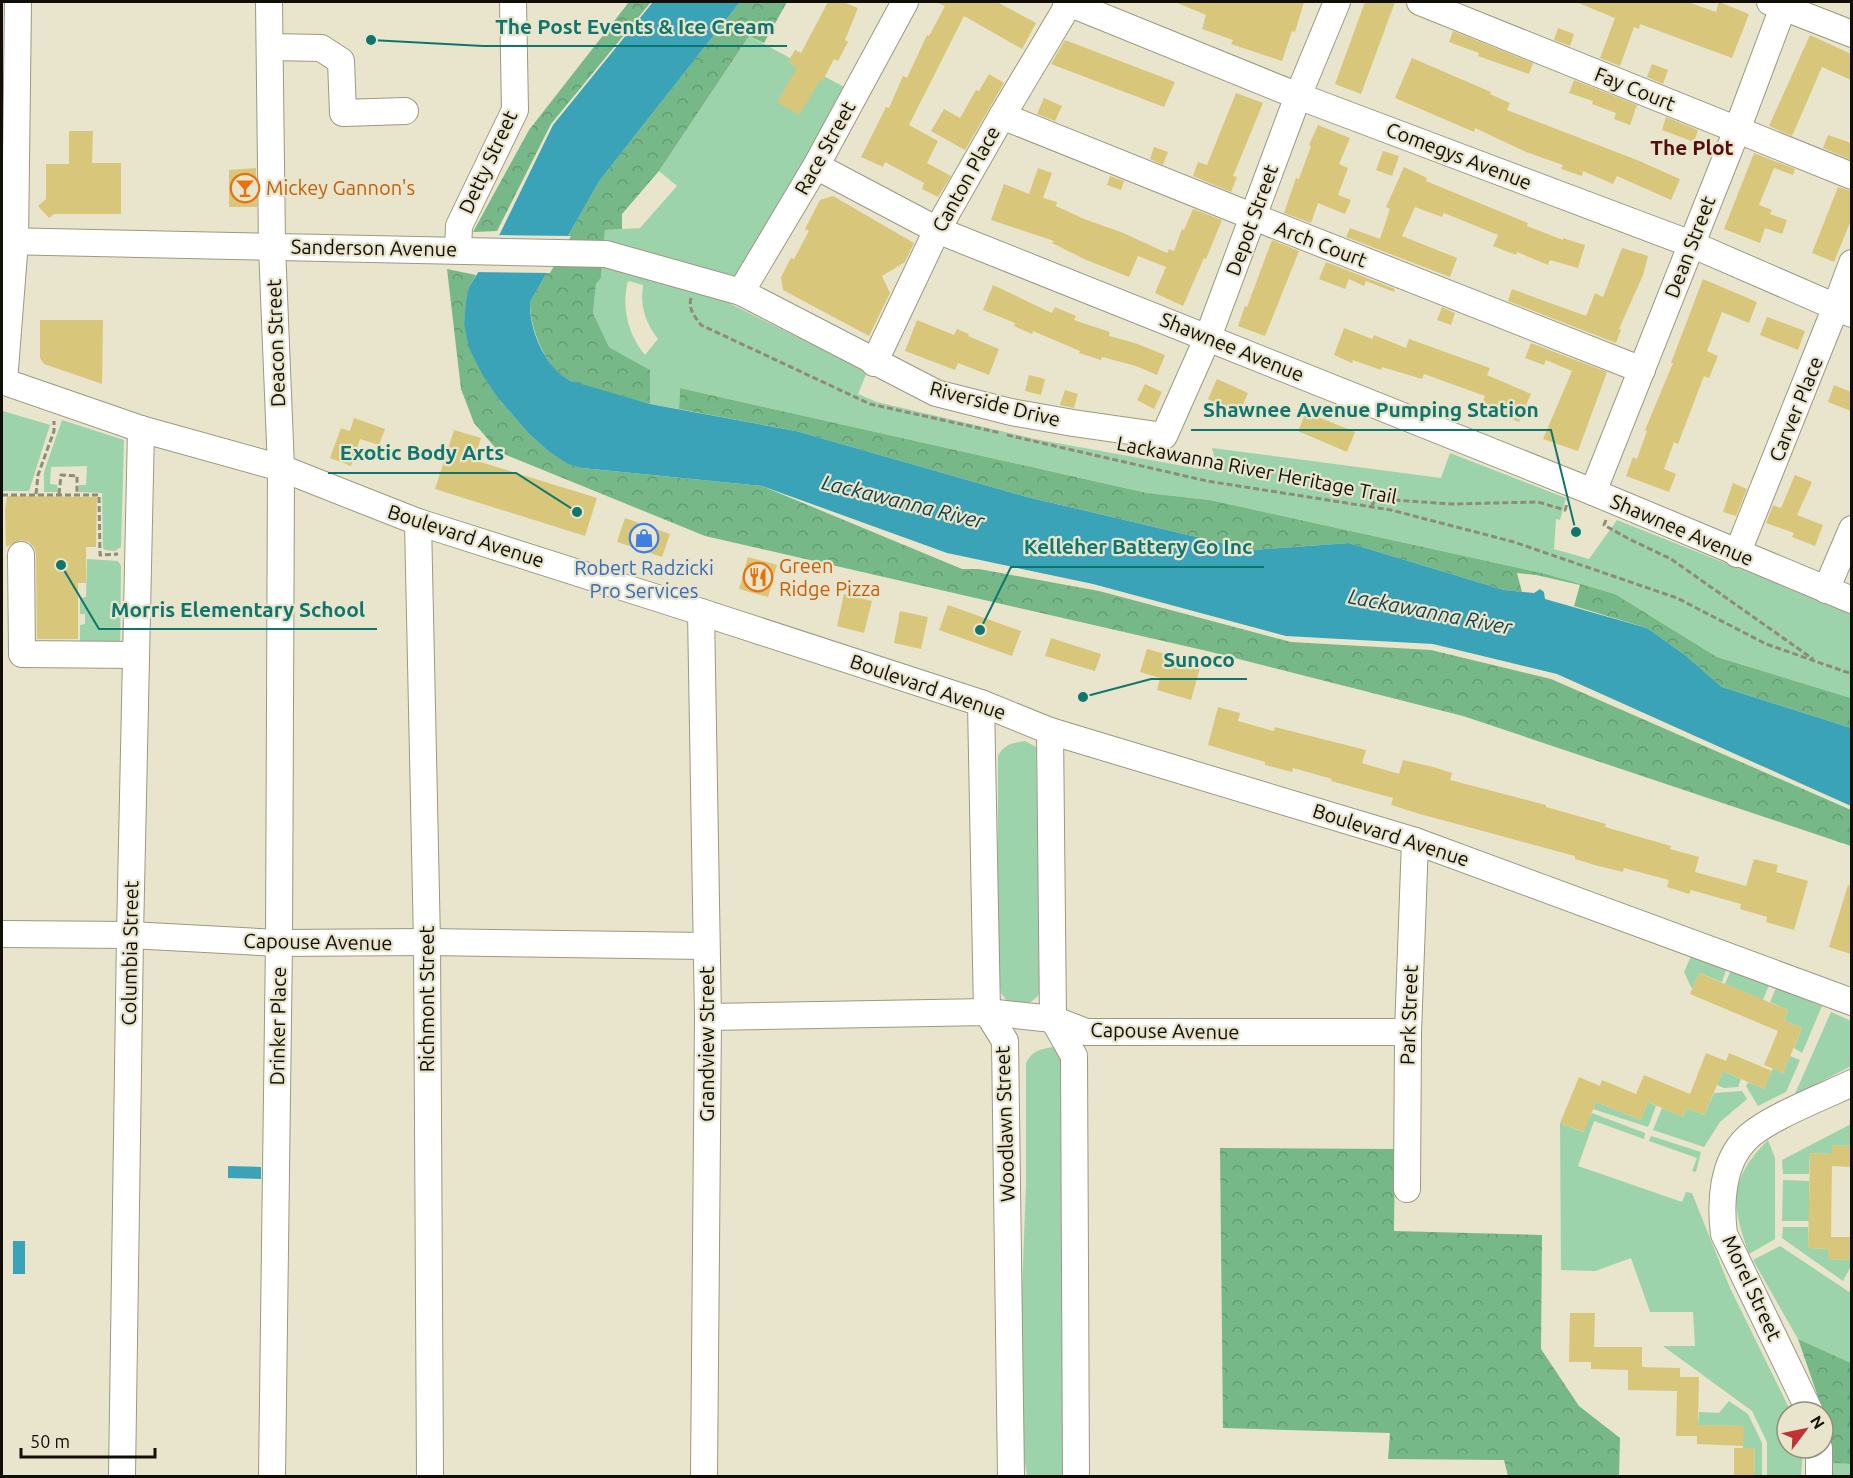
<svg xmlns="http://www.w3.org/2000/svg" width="1853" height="1478" font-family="Ubuntu,sans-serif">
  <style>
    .green { fill: #9dd3aa; fill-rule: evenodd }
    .forest { fill: url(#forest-crowns) }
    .water { fill: #3ba3b8 }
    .pier { fill: #e9e4cc }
    .building { fill: #d8c77b }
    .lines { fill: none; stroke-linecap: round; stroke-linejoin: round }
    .minor-casing { stroke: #9d9881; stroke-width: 28 }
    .path { stroke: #8e8b79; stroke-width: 3; stroke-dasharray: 6 3; stroke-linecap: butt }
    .minor { stroke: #fff; stroke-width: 26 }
    .labels { text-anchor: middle; stroke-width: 4.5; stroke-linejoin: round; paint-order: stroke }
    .street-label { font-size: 20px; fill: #100e06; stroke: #e9e4cc }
    .food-label { font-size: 20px; fill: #c56008; stroke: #e9e4cc; text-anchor: start }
    .shop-label { font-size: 20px; fill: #366cbe; stroke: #e9e4cc }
    .neighbourhood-label { font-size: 21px; font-weight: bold; fill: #520d0e; stroke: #e9e4cc }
    .water-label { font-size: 21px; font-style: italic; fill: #15424c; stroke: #e9e4cc }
    .leader { fill: none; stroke: #0f766e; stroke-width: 2 }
    .callout-dot { fill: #0f766e; stroke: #e9e4cc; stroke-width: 2 }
    .callout-label { font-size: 21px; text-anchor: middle; font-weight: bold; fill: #0f766e; stroke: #e9e4cc; stroke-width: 4.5; stroke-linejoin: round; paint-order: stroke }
  </style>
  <defs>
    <pattern id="forest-crowns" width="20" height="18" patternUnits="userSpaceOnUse" patternTransform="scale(1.5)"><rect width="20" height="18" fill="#76b887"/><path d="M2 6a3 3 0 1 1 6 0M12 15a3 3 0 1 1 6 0" fill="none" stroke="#659d73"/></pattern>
  </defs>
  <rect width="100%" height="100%" fill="#e9e4cc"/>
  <g class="green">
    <path d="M749,36L848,89L766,229L727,302L867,372L858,394L877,402L1035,439L1200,469L1212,466L1215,459L1212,448L1441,478L1450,453L1566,498L1560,520L1556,519L1554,549L1589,559L1617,520L1851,613V698L1717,657L1615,594L1546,574L1210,500L1147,493L680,388L679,409L650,404V370L609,347L593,313L596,284L601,278L605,230L640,228L677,186L659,171ZM628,281L643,285C640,306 645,322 658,339L645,355C628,335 621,306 628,281Z"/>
    <polygon points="3,411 50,425 29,491 2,491"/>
    <polygon points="62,420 124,440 121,547 115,551 105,550 103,548 102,493 79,492 79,485 86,485 87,466 51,467 50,484 57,485 58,492 44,492 44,472"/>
    <polygon points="87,559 118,561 121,566 120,651 80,650 80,625 85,624 85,614 80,614 80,598 86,597"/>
    <path d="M1025,741L1036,747L1041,990L1037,997L1024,1007L1007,1001L1001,993L995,952L998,877V756C1004,744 1012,743 1025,741Z"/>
    <polygon points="1692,954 1727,967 1722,982 1699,973 1692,989 1684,972"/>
    <polygon points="1731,970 1769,985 1763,1000 1725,984"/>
    <polygon points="1776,988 1822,1006 1802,1053 1794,1048 1802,1028 1784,1020 1788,1010 1770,1002"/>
    <polygon points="1831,1012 1851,1021 1851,1066 1794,1096"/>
    <path d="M1053,1047L1064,1053L1067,1476H1027L1024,1457L1021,1318L1026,1184V1063C1032,1051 1040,1049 1053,1047Z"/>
    <polygon points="1790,1056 1800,1060 1786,1092 1758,1106 1746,1086 1748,1082 1764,1089 1773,1068 1783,1073"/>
    <polygon points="1723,1071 1741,1079 1738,1087 1724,1088 1717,1085"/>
    <polygon points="1742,1091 1747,1099 1720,1122 1704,1147 1653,1130 1662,1108 1683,1117 1687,1108 1704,1115 1714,1093"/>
    <polygon points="1596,1102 1641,1120 1648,1102 1656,1106 1648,1127 1593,1109"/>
    <polygon points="1592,1113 1645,1133 1644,1139 1594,1121 1578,1166 1682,1202 1686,1192 1692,1193 1730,1288 1791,1412 1787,1412 1787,1448 1803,1448 1801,1476 1767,1476 1767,1442 1752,1411 1663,1346 1695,1346 1693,1312 1650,1312 1631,1258 1595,1271 1561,1270 1560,1123 1583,1132"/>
    <polygon points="1851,1124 1851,1146 1832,1145 1832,1154 1810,1153 1809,1174 1783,1174 1782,1160"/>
    <polygon points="1651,1136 1701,1152 1696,1172 1692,1171 1697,1158 1649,1141"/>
    <path d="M1768,1140L1775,1158V1239L1749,1254C1731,1204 1728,1180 1768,1140Z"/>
    <polygon points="1783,1180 1809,1181 1809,1221 1782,1221"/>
    <polygon points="1783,1227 1808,1227 1808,1248 1828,1249 1828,1259 1851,1260 1851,1266 1843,1281 1782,1238"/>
    <polygon points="1780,1246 1851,1293 1851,1363 1798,1339 1753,1260"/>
    <polygon points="1729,1401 1748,1414 1762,1443 1762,1476 1754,1476 1755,1448 1743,1448 1743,1426 1698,1425 1699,1412 1719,1413"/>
    <polygon points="1832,1463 1851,1464 1851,1476 1832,1476"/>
  </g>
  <g class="forest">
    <polygon points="629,2 651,2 551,124 497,231 473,232 529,130"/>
    <path d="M740,2H787L764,43L749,36L659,171L622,214V229L605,230L601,278L596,284L593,313L609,347L650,370V404C631,398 578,387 564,377C543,362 530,327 530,302L600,180Z"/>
    <polygon points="447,269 476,275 469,287 464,323 498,398 529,434 547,450 582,468 762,486 962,569 979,569 1099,591 1291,642 1431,650 1551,679 1851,810 1851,846 1463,716 1207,651 705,536 499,452 474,423 461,389"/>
    <polygon points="680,388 1147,493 1210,500 1546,574 1615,594 1717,657 1851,698 1851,728 1722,687 1685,655 1647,628 1574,606 1580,585 1536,575 1517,573 1522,592 1504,590 1349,543 1252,550 1027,497 796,431 679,409"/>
    <polygon points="1220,1148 1395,1149 1394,1231 1542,1235 1541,1349 1579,1406 1620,1438 1619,1476 1508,1476 1504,1460 1388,1459 1390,1433 1223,1428"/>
    <polygon points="1798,1339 1851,1363 1851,1464 1832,1463 1825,1417"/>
  </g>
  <g class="water">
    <path d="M653,2H740L600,180L530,302C529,330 545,368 571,381L650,404L796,431L1027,497L1252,550L1349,543L1504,590L1534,593L1540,589L1544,592L1545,599L1647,628L1685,655L1722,687L1851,728V806L1557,674L1433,644L1286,636L1093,584L947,553L762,486L582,468L568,464L547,450L529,434L498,398L482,374L469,348L464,323L466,302L469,287L492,250L553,125Z"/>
    <polygon points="228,1166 261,1167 261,1179 228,1178"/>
    <rect x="13" y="1241" width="12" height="33"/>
  </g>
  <polygon class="pier" points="496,235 571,236 550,273 474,272"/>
  <g class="building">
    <polygon points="828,2 843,2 858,8 845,40 848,42 838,61 834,59 822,82 820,80 799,115 777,102 797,68 788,62 795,50 801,53"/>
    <polygon points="936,2 997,2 1036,23 1022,49 964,16 909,125 938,141 927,163 951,176 938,197 922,189 924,183 885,162 883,167 861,157 886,107 889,108 903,76 907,78 927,35 929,36 945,6"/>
    <polygon points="1175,2 1304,2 1295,32 1292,31 1282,61 1231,44 1233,40 1202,29 1206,15"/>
    <polygon points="1365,2 1395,2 1361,94 1335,84"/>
    <polygon points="1576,2 1688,2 1716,12 1719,2 1749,14 1732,58 1640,24 1639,29 1634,27 1620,66 1600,58 1615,18"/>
    <polygon points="1558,28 1574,34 1570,46 1554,40"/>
    <polygon points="1453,31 1533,63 1529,74 1478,56 1479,53 1449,42"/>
    <polygon points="1810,35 1851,54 1851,80 1822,67 1792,136 1769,126"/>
    <polygon points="1065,40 1175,82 1164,107 1051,64"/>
    <polygon points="1412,58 1491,92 1490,94 1510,103 1507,110 1637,160 1680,179 1671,200 1617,176 1613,184 1583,171 1582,176 1561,169 1563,165 1526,152 1475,128 1474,132 1395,98"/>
    <polygon points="1652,64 1668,70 1663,84 1647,77"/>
    <polygon points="989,74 1004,83 965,150 931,131 944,109 960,118 976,90 979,91"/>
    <polygon points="1574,80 1637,105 1630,125 1614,119 1616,113 1592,104 1593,101 1569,93"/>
    <polygon points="1236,93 1263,103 1233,176 1237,177 1231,192 1193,176 1198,162 1207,165"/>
    <polygon points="1044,98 1062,106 1055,121 1037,114"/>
    <polygon points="1666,117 1698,130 1694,142 1662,130"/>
    <polygon points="1318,125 1350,138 1339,164 1348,168 1338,195 1351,200 1345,214 1318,203 1311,223 1284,213 1296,178 1299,179 1311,146 1309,145"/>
    <polygon points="69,131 93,131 92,163 121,163 121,214 54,214 49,218 38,206 46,199 46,164 69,164"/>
    <polygon points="1828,135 1851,143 1851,160 1823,148"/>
    <polygon points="1154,147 1168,152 1163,165 1150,159"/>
    <polygon points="1383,151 1399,156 1392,176 1376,170"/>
    <polygon points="1754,153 1795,169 1793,175 1774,168 1759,205 1772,210 1770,214 1787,220 1782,234 1765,228 1760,243 1724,229"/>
    <polygon points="1404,167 1427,178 1426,181 1528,223 1527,226 1563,240 1563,238 1585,245 1578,268 1550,260 1548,265 1517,252 1516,255 1493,246 1498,235 1444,213 1442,217 1415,207 1402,236 1457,258 1450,277 1346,237 1350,228 1380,239 1390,209 1386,207"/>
    <polygon points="256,168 257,207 229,207 229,170"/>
    <polygon points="1038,168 1052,173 1043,198 1057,202 1056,206 1084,219 1121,232 1167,253 1169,249 1174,251 1182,229 1184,230 1193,209 1222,220 1206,259 1204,258 1183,306 1155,293 1166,267 1138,256 1129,277 1084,259 1052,243 1054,241 991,220 1004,184 1029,194"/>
    <polygon points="1110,176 1124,181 1121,190 1107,185"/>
    <polygon points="1838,187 1851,191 1851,220 1834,262 1812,253"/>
    <polygon points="833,196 914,243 905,262 882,276 890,293 869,336 783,290 781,277 791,258 794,259 809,231 805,229 820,200"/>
    <polygon points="1272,240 1299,251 1265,336 1238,326 1245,306 1247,307"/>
    <polygon points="1622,248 1648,256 1643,275 1619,329 1621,330 1616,343 1508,301 1512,289 1586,316 1595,293 1603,297"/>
    <polygon points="1326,262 1395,289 1394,292 1366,281 1364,286 1349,279 1345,289 1319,279"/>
    <polygon points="1703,279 1757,302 1749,323 1722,312 1707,351 1718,356 1709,378 1704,376 1678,444 1674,442 1664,469 1676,474 1669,492 1626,476 1633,457 1637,459 1647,431 1645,430 1673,363 1671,363"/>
    <polygon points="993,285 1052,313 1055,307 1076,316 1074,320 1110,332 1109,336 1135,343 1165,355 1157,375 1136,366 1102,357 1101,360 1079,353 1080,351 1033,331 1032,334 1014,326 1015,323 983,310"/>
    <polygon points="1442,307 1455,313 1451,325 1437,320"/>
    <polygon points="1767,317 1805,331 1798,350 1760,335"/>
    <polygon points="40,320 103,320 102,384 44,364 40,358"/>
    <polygon points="917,320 954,335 957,329 969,334 968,336 999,349 989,375 958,363 955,370 905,351"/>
    <polygon points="1344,328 1372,339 1374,335 1406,348 1409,339 1490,368 1487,375 1531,394 1519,422 1481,406 1485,396 1424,374 1422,379 1382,367 1381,370 1353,360 1352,363 1334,355"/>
    <polygon points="1531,343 1607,372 1578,451 1543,439 1572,371 1546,360 1544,365 1525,358"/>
    <polygon points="1029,375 1045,379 1041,395 1025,391"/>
    <polygon points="1217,379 1248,393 1239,414 1208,399"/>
    <polygon points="1145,384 1162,392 1154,409 1137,400"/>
    <polygon points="1834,385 1851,392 1851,411 1828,402"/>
    <polygon points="1065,390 1078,394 1074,408 1060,405"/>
    <polygon points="1306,412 1355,432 1347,452 1298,431"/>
    <polygon points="354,418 385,429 379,445 360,439 351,466 330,458 341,428 350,431"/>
    <polygon points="454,430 481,438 474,460 597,498 585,536 435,489"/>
    <polygon points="1795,475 1812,482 1797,515 1823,525 1815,546 1792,537 1794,533 1766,523 1773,505 1781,508"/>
    <polygon points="1733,483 1747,489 1736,516 1723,512"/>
    <polygon points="7,496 97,497 96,547 86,547 86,583 78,583 78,639 37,639 36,554 34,547 29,542 21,540 6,547 5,511"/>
    <polygon points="625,518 670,534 662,557 617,542"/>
    <polygon points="748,557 777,565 768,597 739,589"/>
    <polygon points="844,594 872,601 864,633 837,626"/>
    <polygon points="948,605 1021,631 1012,656 939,630"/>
    <polygon points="900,611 928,617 921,649 894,643"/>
    <polygon points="1051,638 1101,654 1095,671 1045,656"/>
    <polygon points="1147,649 1201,664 1191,700 1157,690 1160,678 1140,672"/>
    <polygon points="1218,707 1240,713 1238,721 1274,731 1275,727 1366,750 1362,763 1399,774 1403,760 1433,767 1452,773 1450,780 1546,805 1546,807 1606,824 1605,827 1671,846 1670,849 1699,857 1695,872 1746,886 1754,859 1778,865 1776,872 1808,881 1794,930 1766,922 1767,917 1740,909 1741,904 1691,890 1689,894 1667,887 1669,880 1624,868 1623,872 1595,865 1575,859 1575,856 1420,814 1391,805 1393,798 1331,781 1332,779 1293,768 1292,772 1265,765 1265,762 1208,745"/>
    <polygon points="1848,885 1851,886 1851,954 1829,947"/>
    <polygon points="1699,973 1788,1010 1784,1020 1802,1028 1783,1073 1764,1065 1778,1031 1690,994"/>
    <polygon points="1706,1053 1726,1061 1729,1053 1772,1071 1764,1089 1723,1071 1704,1115 1687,1108 1683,1117 1648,1102 1641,1120 1596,1102 1584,1132 1560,1123 1579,1077 1600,1086 1602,1080 1636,1094 1644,1075 1690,1094"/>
    <polygon points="1832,1145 1851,1146 1851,1167 1832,1166 1831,1237 1851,1237 1851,1260 1828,1259 1828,1249 1808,1248 1810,1153 1832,1154"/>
    <polygon points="1570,1313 1595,1313 1594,1347 1642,1347 1642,1367 1680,1368 1680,1377 1699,1377 1698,1425 1744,1426 1743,1446 1697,1444 1697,1436 1676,1436 1677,1391 1628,1390 1628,1370 1591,1369 1591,1362 1569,1362"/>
    <polygon points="1734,1448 1755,1448 1754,1476 1734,1476"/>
  </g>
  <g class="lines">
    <g class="minor-casing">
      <g id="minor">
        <polyline points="269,2 272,247 281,468 279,943 272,1476"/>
        <polyline points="1066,2 1298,96 1691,244 1852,314"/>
        <polyline points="1420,2 1852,176"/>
        <polyline points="1770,2 1852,34"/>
        <polyline points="270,47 321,48 341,61 343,113 405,111"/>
        <polyline points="1002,116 1254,217 1642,370"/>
        <polyline points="816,166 937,230 1593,492 1852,600"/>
        <polyline points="2,241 606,254 741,292 936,393 1011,412 1073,423 1164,436 1208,337 1298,96 1337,2"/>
        <polyline points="458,250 459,226 515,110 513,2"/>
        <polyline points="741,292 816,166 905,2"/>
        <polyline points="874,363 937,230 1002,116 1070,2"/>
        <polyline points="2,381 141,429 281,468 418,522 701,612 981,703 1050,731 1415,841 1852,1002"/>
        <polyline points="4,382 15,241 18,2"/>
        <polyline points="1593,492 1737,130 1785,2"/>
        <polyline points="418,522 427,942 430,1476"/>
        <polyline points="1737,554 1835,309 1852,263"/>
        <polyline points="21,555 22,654 136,655"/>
        <polyline points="1826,590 1852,529"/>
        <polyline points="701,612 708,1017 704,1476"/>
        <polyline points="981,703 987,1012 1005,1041 1011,1476"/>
        <polyline points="1050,731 1053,1019 1074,1056 1076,1476"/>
        <polyline points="2,934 130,935 279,943 427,942 706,946"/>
        <polyline points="708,1017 987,1012 1053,1019 1086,1032 1408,1032"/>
        <polyline points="1407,1189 1408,1032 1415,841"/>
        <path d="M1810,1412L1724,1234C1720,1203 1722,1163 1746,1139C1767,1118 1823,1097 1852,1083"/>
        <polyline points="122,1476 130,935 141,429"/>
        <polyline points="1819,1476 1819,1448"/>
      </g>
    </g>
    <g class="path">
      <path d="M691,298C688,309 695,317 701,325L870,404L1001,433"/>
      <polyline points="1007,435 1207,481 1391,510 1514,542 1677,598 1766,644 1852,674"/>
      <polyline points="36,494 38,475 54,431 54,421"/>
      <polyline points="59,494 61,475 77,476 77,495"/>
      <polyline points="2,495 99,495 100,555 118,554"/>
      <polyline points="1372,507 1373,503 1378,499 1452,504 1538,502 1565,510 1567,504"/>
      <polyline points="1606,520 1604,525 1629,539 1671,559 1813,659"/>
    </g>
    <use href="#minor" class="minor"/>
  </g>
  <defs>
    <g id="bar-ring" transform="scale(1.5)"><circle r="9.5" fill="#e9e4cc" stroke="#e8710a" stroke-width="1.5"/><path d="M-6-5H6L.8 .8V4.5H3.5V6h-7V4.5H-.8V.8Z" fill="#e8710a"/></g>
    <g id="shop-ring" transform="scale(1.5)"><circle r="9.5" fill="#e9e4cc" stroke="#3f7fe0" stroke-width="1.5"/><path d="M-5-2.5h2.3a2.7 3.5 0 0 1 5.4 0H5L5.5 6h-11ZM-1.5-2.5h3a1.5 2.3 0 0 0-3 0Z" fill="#3f7fe0"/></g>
    <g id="restaurant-ring" transform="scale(1.5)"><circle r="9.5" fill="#e9e4cc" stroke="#e8710a" stroke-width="1.5"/><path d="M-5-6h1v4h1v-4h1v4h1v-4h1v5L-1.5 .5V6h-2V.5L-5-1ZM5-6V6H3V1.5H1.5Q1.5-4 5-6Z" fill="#e8710a"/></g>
  </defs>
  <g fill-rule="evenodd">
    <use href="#bar-ring" x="245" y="188"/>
    <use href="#shop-ring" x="644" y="538"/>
    <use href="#restaurant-ring" x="758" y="577"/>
  </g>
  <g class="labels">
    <g class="street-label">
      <text transform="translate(1635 89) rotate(22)" y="7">Fay Court</text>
      <text transform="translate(825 148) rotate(-61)" y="7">Race Street</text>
      <text transform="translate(1459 156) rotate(21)" y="7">Comegys Avenue</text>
      <text transform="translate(488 162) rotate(-65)" y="7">Detty Street</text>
      <text transform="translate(966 179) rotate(-61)" y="7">Canton Place</text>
      <text transform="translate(1252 220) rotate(-70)" y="7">Depot Street</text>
      <text transform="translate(1321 244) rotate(21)" y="7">Arch Court</text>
      <text transform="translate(1690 247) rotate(-69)" y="7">Dean Street</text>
      <text transform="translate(374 248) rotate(1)" y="7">Sanderson Avenue</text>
      <text transform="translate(276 343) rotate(-92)" y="7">Deacon Street</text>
      <text transform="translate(1232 347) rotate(22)" y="7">Shawnee Avenue</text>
      <text transform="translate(995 404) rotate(14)" y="7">Riverside Drive</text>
      <text transform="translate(1796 409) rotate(-68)" y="7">Carver Place</text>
      <text transform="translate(1257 470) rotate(11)" y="7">Lackawanna River Heritage Trail</text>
      <text transform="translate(1682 530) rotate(23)" y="7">Shawnee Avenue</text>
      <text transform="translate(466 536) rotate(18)" y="7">Boulevard Avenue</text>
      <text transform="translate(928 687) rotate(19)" y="7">Boulevard Avenue</text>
      <text transform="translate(1391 835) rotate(18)" y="7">Boulevard Avenue</text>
      <text transform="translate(318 942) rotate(1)" y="7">Capouse Avenue</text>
      <text transform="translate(130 953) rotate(-89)" y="7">Columbia Street</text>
      <text transform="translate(427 999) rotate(-90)" y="7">Richmont Street</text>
      <text transform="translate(1409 1015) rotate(-88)" y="7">Park Street</text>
      <text transform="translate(278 1026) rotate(-89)" y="7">Drinker Place</text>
      <text transform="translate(1165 1031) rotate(1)" y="7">Capouse Avenue</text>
      <text transform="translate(707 1044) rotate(-90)" y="7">Grandview Street</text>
      <text transform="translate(1005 1124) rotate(-92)" y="7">Woodlawn Street</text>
      <text transform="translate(1752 1288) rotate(65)" y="7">Morel Street</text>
    </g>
    <g class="food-label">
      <text x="266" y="195">Mickey Gannon's</text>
      <text x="779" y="573">Green<tspan x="779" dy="23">Ridge Pizza</tspan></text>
    </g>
    <g class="shop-label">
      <text x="644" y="575">Robert Radzicki<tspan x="644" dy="23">Pro Services</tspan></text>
    </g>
    <g class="neighbourhood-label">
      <text x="1692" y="155">The Plot</text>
    </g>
    <g class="water-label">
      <text transform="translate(903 502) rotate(14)" y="7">Lackawanna River</text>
      <text transform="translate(1430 612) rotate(11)" y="7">Lackawanna River</text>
    </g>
  </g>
  <path class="leader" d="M371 40L483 46H787M1576 532L1551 430H1191M577 512L516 473H328M980 630L1011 567H1264M61 565L99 629H377M1083 697L1151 679H1247"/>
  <g class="callout-dot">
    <circle cx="371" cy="40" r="6"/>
    <circle cx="1576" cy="532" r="6"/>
    <circle cx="577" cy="512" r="6"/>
    <circle cx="980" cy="630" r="6"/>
    <circle cx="61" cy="565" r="6"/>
    <circle cx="1083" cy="697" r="6"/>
  </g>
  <g class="callout-label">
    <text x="635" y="34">The Post Events &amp; Ice Cream</text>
    <text x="1371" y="417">Shawnee Avenue Pumping Station</text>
    <text x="422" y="460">Exotic Body Arts</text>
    <text x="1138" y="554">Kelleher Battery Co Inc</text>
    <text x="238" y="617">Morris Elementary School</text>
    <text x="1199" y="667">Sunoco</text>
  </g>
  <rect width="1853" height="1478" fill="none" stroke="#100e06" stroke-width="6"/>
  <g transform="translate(1805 1430) rotate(58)"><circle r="28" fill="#e9e4cc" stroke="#928e7d" stroke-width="1.5"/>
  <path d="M0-4.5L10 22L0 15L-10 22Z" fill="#c13232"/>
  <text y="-9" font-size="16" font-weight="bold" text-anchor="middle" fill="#100e06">N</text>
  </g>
  <path d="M21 1448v9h134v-9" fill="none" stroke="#100e06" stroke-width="3"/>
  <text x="30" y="1448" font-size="18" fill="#100e06" stroke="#e9e4cc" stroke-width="4.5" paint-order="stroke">50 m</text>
</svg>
